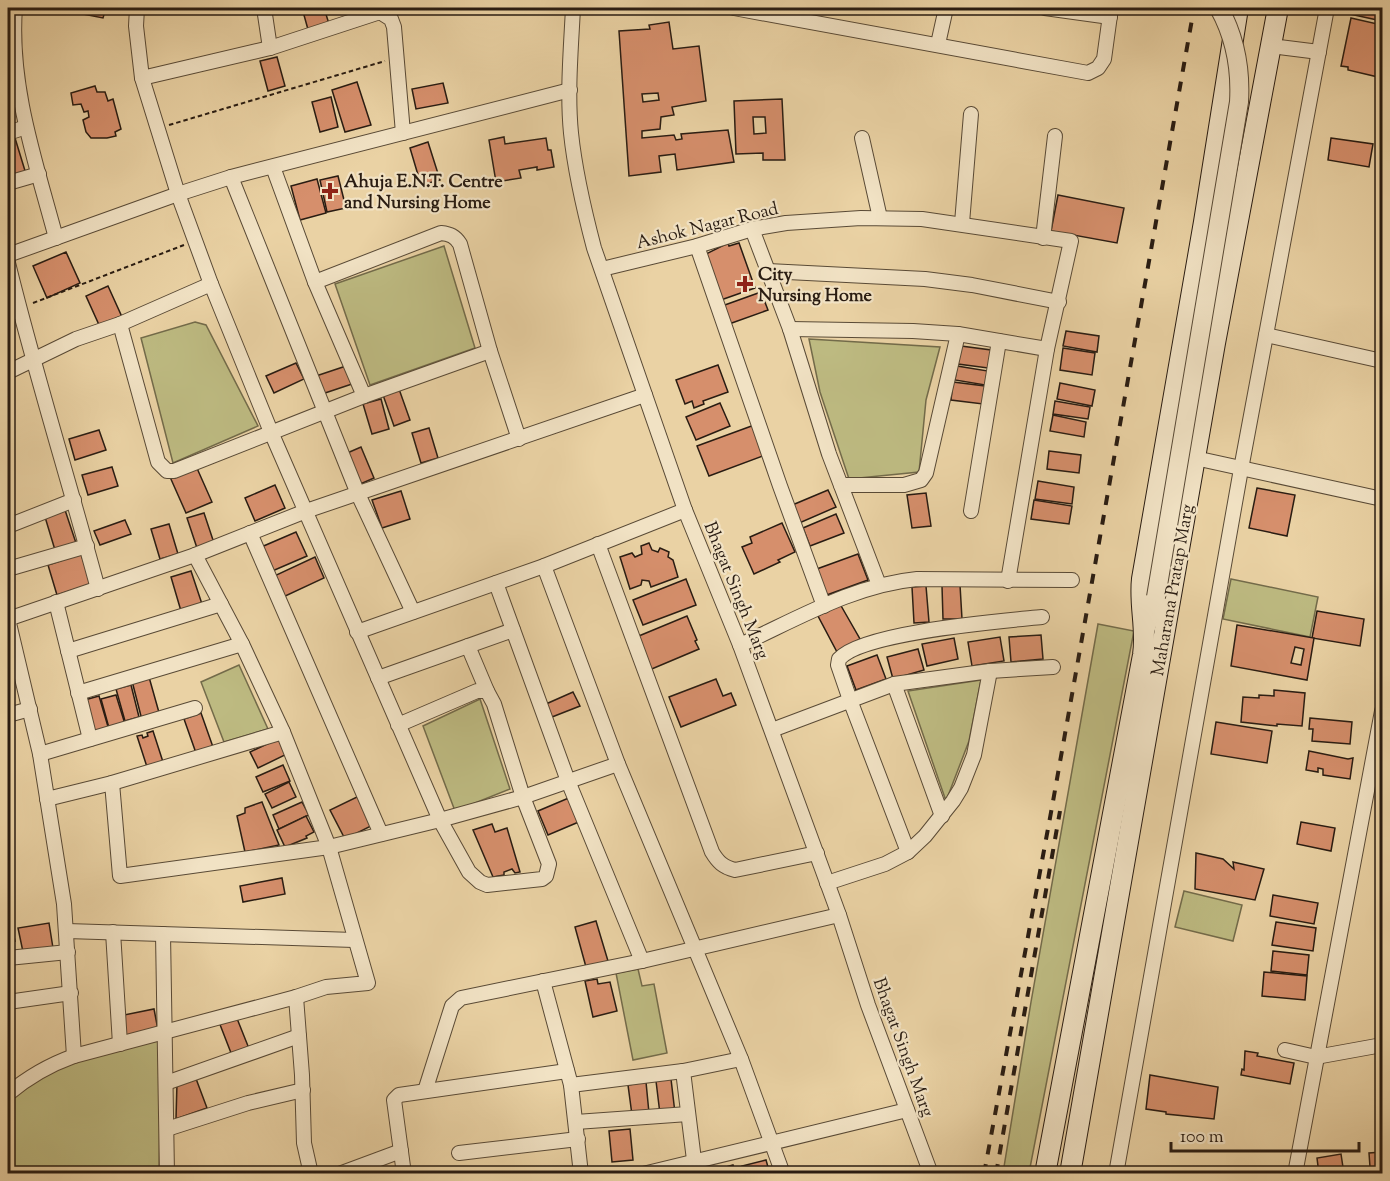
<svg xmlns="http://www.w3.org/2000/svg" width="1390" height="1181" font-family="'Sorts Mill Goudy',serif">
<rect width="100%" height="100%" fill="#ead2a4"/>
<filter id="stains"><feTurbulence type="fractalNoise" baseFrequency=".00333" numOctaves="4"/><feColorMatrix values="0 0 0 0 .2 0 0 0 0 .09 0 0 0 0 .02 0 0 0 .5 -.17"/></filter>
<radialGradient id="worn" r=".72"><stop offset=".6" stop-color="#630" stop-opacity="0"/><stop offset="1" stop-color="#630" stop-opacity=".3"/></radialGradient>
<g fill="#bdba81" stroke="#736b4a" stroke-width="1.5">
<path d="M444,246L475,348L370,385L335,284Z"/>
<path d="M195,322L206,325L258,426L173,463L141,338Z"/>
<path d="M809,339L940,347L926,400L919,472L849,479L820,392Z"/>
<path d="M1231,579L1318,597L1310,637L1223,619Z"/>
<path d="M1098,624L1134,631L1029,1173H1003L1031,1002Z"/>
<path d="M239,665L268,729L224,742L201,682Z"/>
<path d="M981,680L969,741L946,801L908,691Z"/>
<path d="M480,699L510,789L455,811L423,726Z"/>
<path d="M1184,891L1242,905L1233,941L1175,927Z"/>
<path d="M638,969L642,986L654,984L667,1053L633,1060L616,973Z"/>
<path d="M161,1039L159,1173L8,1174V1101C49,1062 107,1052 161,1039Z"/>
</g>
<g fill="#d68f6c" stroke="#291c12" stroke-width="1.5" fill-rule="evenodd">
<path d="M72,8H106L103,18L72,12Z"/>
<path d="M302,8H324L330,27L309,33Z"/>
<path d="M1347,8H1382V21L1345,13Z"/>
<path d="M1351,18L1382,25V59L1378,77L1348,70V67L1341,66Z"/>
<path d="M669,22L673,49L699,46L706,101L672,107L674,115L661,117L660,129L642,131V138L674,135L676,140L682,139L681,134L728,130L734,162L677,170L675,154L659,156L661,172L629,176L619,31L650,29L649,25ZM658,93L659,100L643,102L642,94Z"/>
<path d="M277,57L285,86L268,91L260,61Z"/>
<path d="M357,82L371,125L345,132L332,90Z"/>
<path d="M443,83L448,103L416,109L412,89Z"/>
<path d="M95,86L97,92H105L108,101L113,99L121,129L115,132L116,136L107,138H91L86,132L83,120L89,117L88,111L84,112L81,104L73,105L71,93Z"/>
<path d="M331,97L338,127L320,132L312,102Z"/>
<path d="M782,99L785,160H763V153L736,154L734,101ZM753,117H765L766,133L754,134Z"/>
<path d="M504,137L505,144L546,138L548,150H551L554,167L537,170V167L519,170L521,178L496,182L489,140Z"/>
<path d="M15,138L26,174L8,179V140Z"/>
<path d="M1331,138L1373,144L1369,167L1328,160Z"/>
<path d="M428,142L440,180L421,185L410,148Z"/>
<path d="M338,176L346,208L327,212L320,180Z"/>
<path d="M317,179L326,213L300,220L291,186Z"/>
<path d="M1058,195L1124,208L1117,243L1051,231Z"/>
<path d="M728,243L729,246L739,243L755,288L718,301L702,256Z"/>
<path d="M66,252L80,283L47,298L33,266Z"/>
<path d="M108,286L122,317L100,327L86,296Z"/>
<path d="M761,292L768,310L729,324L722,306Z"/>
<path d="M1066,331L1099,336L1097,352L1063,346Z"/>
<path d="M961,346L991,350L988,368L958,364Z"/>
<path d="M1063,348L1095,353L1092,375L1060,370Z"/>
<path d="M296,363L304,379L274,393L266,376Z"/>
<path d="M718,365L728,392L703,401L704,404L694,408L692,401L685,404L676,380Z"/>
<path d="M346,366L352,384L319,395L313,377Z"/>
<path d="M957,366L988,371L985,385L955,380Z"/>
<path d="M953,382L985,386L983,404L951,400Z"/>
<path d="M1060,383L1095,390L1092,406L1057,399Z"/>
<path d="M399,389L410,420L394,426L383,395Z"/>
<path d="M381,399L389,429L372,434L363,404Z"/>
<path d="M1055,401L1090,407L1088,419L1053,414Z"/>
<path d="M720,403L730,426L696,440L686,417Z"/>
<path d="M1053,415L1086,422L1084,437L1050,431Z"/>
<path d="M757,424L768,454L709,476L697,446Z"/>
<path d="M429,428L438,458L421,463L412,433Z"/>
<path d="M99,430L106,450L75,460L69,439Z"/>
<path d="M361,447L374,478L358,485L345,454Z"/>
<path d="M1049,451L1081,455L1079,473L1047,469Z"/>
<path d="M196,466L212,502L186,513L170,477Z"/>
<path d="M112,467L118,486L88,495L82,475Z"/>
<path d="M1038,481L1074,487L1072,504L1035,499Z"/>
<path d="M275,485L285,508L255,521L245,498Z"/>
<path d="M1257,488L1295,495L1287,536L1249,528Z"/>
<path d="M828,490L836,507L797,524L790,506Z"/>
<path d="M401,491L410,519L382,528L372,500Z"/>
<path d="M926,493L931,526L912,528L907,495Z"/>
<path d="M1034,500L1072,506L1069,524L1031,519Z"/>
<path d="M65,510L76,543L55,550L45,517Z"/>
<path d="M204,513L214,543L197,548L187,518Z"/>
<path d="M836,514L844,533L810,546L803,528Z"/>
<path d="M125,520L131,534L100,545L94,531Z"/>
<path d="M782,523L795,552L778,560L780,562L754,574L742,547L752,543L750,537Z"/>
<path d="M169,524L178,554L160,559L151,529Z"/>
<path d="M296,532L307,556L270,572L259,548Z"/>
<path d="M649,543L652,550L658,552L660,548L669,552L668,557L673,560L678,577L651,587L649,581L642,580L641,585L630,589L620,557L632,553L635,557L642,554L641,546Z"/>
<path d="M81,554L91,584L57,595L48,565Z"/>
<path d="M858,554L868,580L824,596L814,570Z"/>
<path d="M315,557L324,578L281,598L272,577Z"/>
<path d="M191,571L202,604L181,611L171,577Z"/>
<path d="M686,579L696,605L643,625L633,600Z"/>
<path d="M960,585L962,619H943L942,586Z"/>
<path d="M926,586L929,622L914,623L912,587Z"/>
<path d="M840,604L860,639L837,652L818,616Z"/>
<path d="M1317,611L1364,619L1360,646L1312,638Z"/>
<path d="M687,616L697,640L695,641L699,649L647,671L634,638Z"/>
<path d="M1237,625L1314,638L1307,680L1231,666ZM1295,647L1304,649L1301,665L1291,663Z"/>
<path d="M1041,635L1043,659L1011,662L1009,637Z"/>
<path d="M1000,637L1004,661L972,666L968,642Z"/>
<path d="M954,638L958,659L927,666L922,644Z"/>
<path d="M918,649L924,670L893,679L887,657Z"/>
<path d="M877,655L886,679L856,690L847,666Z"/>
<path d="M149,677L160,716L142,720L132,681Z"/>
<path d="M716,679L723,696L731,693L736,705L681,727L669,697Z"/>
<path d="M131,685L139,717L125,721L116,689Z"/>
<path d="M1274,690L1305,693L1302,726L1277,724V726L1241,722L1243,697L1259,698V695L1274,696Z"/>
<path d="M573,692L580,706L552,717L546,704Z"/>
<path d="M116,695L125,724L109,728L101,699Z"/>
<path d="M99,696L109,730L90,735L81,701Z"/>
<path d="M201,713L213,747L196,753L184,719Z"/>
<path d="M1310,718L1352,722L1350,744L1312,741L1313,729H1309Z"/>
<path d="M1216,722L1272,731L1267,763L1211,754Z"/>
<path d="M153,731L164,765L148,770L137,736L142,735L143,738L148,736L147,733Z"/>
<path d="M280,738L287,754L258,768L250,752Z"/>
<path d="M1309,751L1348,759L1353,758L1350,779L1323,775V769L1318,768V772L1306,770Z"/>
<path d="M283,765L290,781L263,792L256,777Z"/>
<path d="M289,782L296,797L272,808L265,794Z"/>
<path d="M359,796L373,825L345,839L330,810Z"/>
<path d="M571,797L581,821L548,835L538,811Z"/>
<path d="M262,802L279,845L245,852L237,816L245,813V808Z"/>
<path d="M302,802L309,815L279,829L273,815Z"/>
<path d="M306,816L314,832L306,836L307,838L285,847L277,830Z"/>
<path d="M1301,822L1335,828L1331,851L1297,844Z"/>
<path d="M492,824L495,832L507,828L520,872L515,873L512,869L504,872V875L493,877L473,830Z"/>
<path d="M1196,853L1223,859L1234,869L1233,862L1264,869L1255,900L1195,889Z"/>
<path d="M282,878L285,894L243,902L240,886Z"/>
<path d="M1273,895L1318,903L1314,924L1270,916Z"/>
<path d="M596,921L608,961L586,967L575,927Z"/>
<path d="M1276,922L1316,928L1313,951L1272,945Z"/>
<path d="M11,923L15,941L8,942V924Z"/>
<path d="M49,923L53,948L23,952L18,928Z"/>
<path d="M1273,951L1309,955L1307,975L1271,971Z"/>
<path d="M1264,972L1307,976L1305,1000L1262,996Z"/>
<path d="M597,979L598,984L610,982L617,1011L593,1017L585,981Z"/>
<path d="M154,1009L158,1030L124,1037L119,1016Z"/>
<path d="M236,1016L250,1051L233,1058L219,1022Z"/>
<path d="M1245,1051L1258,1053L1257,1056L1294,1063L1290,1084L1241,1075L1242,1069L1244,1070Z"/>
<path d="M1150,1075L1218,1087L1214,1119L1166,1114V1112L1146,1109Z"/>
<path d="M195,1076L207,1108L176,1119L177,1083Z"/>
<path d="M671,1079L675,1113L660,1114L656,1081Z"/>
<path d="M646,1082L649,1113L632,1115L628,1085Z"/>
<path d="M630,1129L633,1160L612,1162L609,1131Z"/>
<path d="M1382,1152V1174H1358L1357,1168L1370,1167L1369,1153Z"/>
<path d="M1341,1154L1344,1174H1319L1317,1158Z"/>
<path d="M766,1160L770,1174H744L742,1166Z"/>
<path d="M733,1165L736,1174H720L719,1169Z"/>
</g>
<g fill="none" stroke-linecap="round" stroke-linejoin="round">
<g stroke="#594a36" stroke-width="16">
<g id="minor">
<path d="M15,8C9,86 36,163 56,238"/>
<path d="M137,8L136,26L142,78L178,194L211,284L271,432L440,820L469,872L480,882L487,885L542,879L546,876L549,864L523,797L494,704L487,691H477L398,725"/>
<path d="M264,8L270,48"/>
<path d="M573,8C571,48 567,93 571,133C575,172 584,210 594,248L685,510L740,645L839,915L868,1005L931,1174"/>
<path d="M734,8L1088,73L1098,68L1104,59L1111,8"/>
<path d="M1045,8L1110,17"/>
<path d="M938,44L946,8"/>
<path d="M1271,46L1319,52"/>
<path d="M142,78L270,48L380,12L391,19L394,27L403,133"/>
<path d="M8,133L26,127"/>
<path d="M862,138L880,218"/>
<path d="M273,167L315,282L364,396"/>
<path d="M231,177L358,494L413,612"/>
<path d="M8,183L39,174"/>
<path d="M962,223L971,114"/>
<path d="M752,229L790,329L829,454L879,585"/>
<path d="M1043,238L1055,136"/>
<path d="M697,246L780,486L824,606"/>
<path d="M8,255L178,194L231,177L570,90"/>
<path d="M8,263C35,373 69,481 98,589"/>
<path d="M602,269L697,246L752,229L786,223L861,218L922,219L1071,241L1047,349L1008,581"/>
<path d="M768,271L925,279L972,285L1059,302"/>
<path d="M315,282L441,233C450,234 455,236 460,244L490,351L519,439"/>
<path d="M120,324L158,462L167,471H174L364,396L490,351"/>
<path d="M790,329L913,331L958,334L1047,349"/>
<path d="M1266,335L1382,361"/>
<path d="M8,372L76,339L120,324L211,284"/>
<path d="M1195,458L1382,499"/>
<path d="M841,485H904L921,480L926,473L958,334"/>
<path d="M971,511L999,341"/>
<path d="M8,526L74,500"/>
<path d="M250,533L381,834"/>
<path d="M598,544L712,852C718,862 723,867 735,870L817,853"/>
<path d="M544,566L618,764L741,1059L783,1174"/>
<path d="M8,569L87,546"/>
<path d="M496,583L568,781L642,961"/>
<path d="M56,602L90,739"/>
<path d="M8,619L195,555L306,511L645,395"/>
<path d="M8,619L40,754L64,904L74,1056"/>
<path d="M357,632L544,566L685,510"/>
<path d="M740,645C797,619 854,585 917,579L1072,580"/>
<path d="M468,646L487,691"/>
<path d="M68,651L221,604"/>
<path d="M378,678L513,630"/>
<path d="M894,684L942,816"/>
<path d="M78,693L242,644"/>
<path d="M8,715L30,709"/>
<path d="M772,730L894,684L990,671L1053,667"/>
<path d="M40,754L195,708"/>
<path d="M112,783L120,876L329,847L440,820L523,797L618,764"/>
<path d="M47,799L112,783L283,732"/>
<path d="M908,852L850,700L838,665L839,659C862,632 1003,621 1042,617"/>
<path d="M827,883L885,864L908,852L925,836L953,801L961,788L974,755L990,671"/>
<path d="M67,931L354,940"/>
<path d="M113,932L120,1044"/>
<path d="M163,934L167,1174"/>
<path d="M8,958L68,952"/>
<path d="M543,981L571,1085L581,1174"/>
<path d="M296,997L302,1075L304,1143L311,1174"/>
<path d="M8,1002L71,993"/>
<path d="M1285,1050L1316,1057L1382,1045"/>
<path d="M683,1071L694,1160"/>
<path d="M166,1083L299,1036"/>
<path d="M571,1085L683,1071L741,1059"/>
<path d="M425,1091L452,1006L461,998L642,961L839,915"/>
<path d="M8,1094C28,1077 49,1065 74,1056L296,997L326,987L368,983L329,847L283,732L242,644L195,555"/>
<path d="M576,1122L688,1114"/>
<path d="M167,1129L248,1103L303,1090"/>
<path d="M459,1153L578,1139"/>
<path d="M339,1174L401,1151"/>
<path d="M404,1174L394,1100L399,1095L567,1071"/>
<path d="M643,1174L907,1110"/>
<path d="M1116,1174L1241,469L1327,8"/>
<path d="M1295,1174L1382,711"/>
</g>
</g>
<g stroke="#594a36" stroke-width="20">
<path id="tertiary" d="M1145,631L1156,597"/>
</g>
<g stroke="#291c12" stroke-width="22">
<g id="secondary">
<path d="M1045,1174L1143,655C1147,629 1139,605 1142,579L1204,222L1238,8"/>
<path d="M1070,1174L1215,343L1278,8"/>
</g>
</g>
<g stroke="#291c12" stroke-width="2" stroke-dasharray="4.5 3" stroke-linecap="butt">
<path d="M169,125L385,61"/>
<path d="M33,303L184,245"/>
</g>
<use href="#minor" stroke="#f1e2c4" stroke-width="14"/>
<use href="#tertiary" stroke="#f1e2c4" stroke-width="18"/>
<use href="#secondary" stroke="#f1e2c4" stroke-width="20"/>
<g stroke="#291c12" stroke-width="4" stroke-dasharray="10 10" stroke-linecap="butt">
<path d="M984,1174L1052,807L1194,8"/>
<path d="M996,1174L1060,811"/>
</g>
<g stroke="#594a36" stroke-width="20" stroke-linecap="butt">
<path id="tertiary-bridge" d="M1156,597L1239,102C1241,68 1235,37 1219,8"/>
</g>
<use href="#tertiary-bridge" stroke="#f1e2c4" stroke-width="18"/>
</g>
<g fill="#8f2418" stroke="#f1e2c4" stroke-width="2">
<path d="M327 182h6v6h6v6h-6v6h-6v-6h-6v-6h6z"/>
<path d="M742 275h6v6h6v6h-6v6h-6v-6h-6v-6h6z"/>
</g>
<g text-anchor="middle" stroke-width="4.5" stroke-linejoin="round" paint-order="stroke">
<g font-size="18" font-weight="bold" fill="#291c12" stroke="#f1e2c4" text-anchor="start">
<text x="344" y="187">Ahuja E.N.T. Centre<tspan x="344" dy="21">and Nursing Home</tspan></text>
<text x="758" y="280">City<tspan x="758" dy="21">Nursing Home</tspan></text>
</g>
<g font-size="18" fill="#291c12" stroke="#f1e2c4">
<text transform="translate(707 225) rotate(-14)" y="6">Ashok Nagar Road</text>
<text transform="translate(737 590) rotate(68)" y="6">Bhagat Singh Marg</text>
<text transform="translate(1172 590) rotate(-80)" y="6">Maharana Pratap Marg</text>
<text transform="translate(904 1047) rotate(70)" y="6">Bhagat Singh Marg</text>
</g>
</g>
<rect width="1390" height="1181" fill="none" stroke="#ead2a4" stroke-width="30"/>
<rect x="9" y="9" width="1372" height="1163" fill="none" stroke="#291c12" stroke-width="3"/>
<rect x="15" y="15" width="1360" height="1151" fill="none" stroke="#291c12" stroke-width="1.5"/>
<path d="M1171 1142v9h188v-9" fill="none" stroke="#291c12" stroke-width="3"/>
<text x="1180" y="1142" font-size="18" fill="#291c12" stroke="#f1e2c4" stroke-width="4.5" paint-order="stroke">100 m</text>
<rect width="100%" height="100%" filter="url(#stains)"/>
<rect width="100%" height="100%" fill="url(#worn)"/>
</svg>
